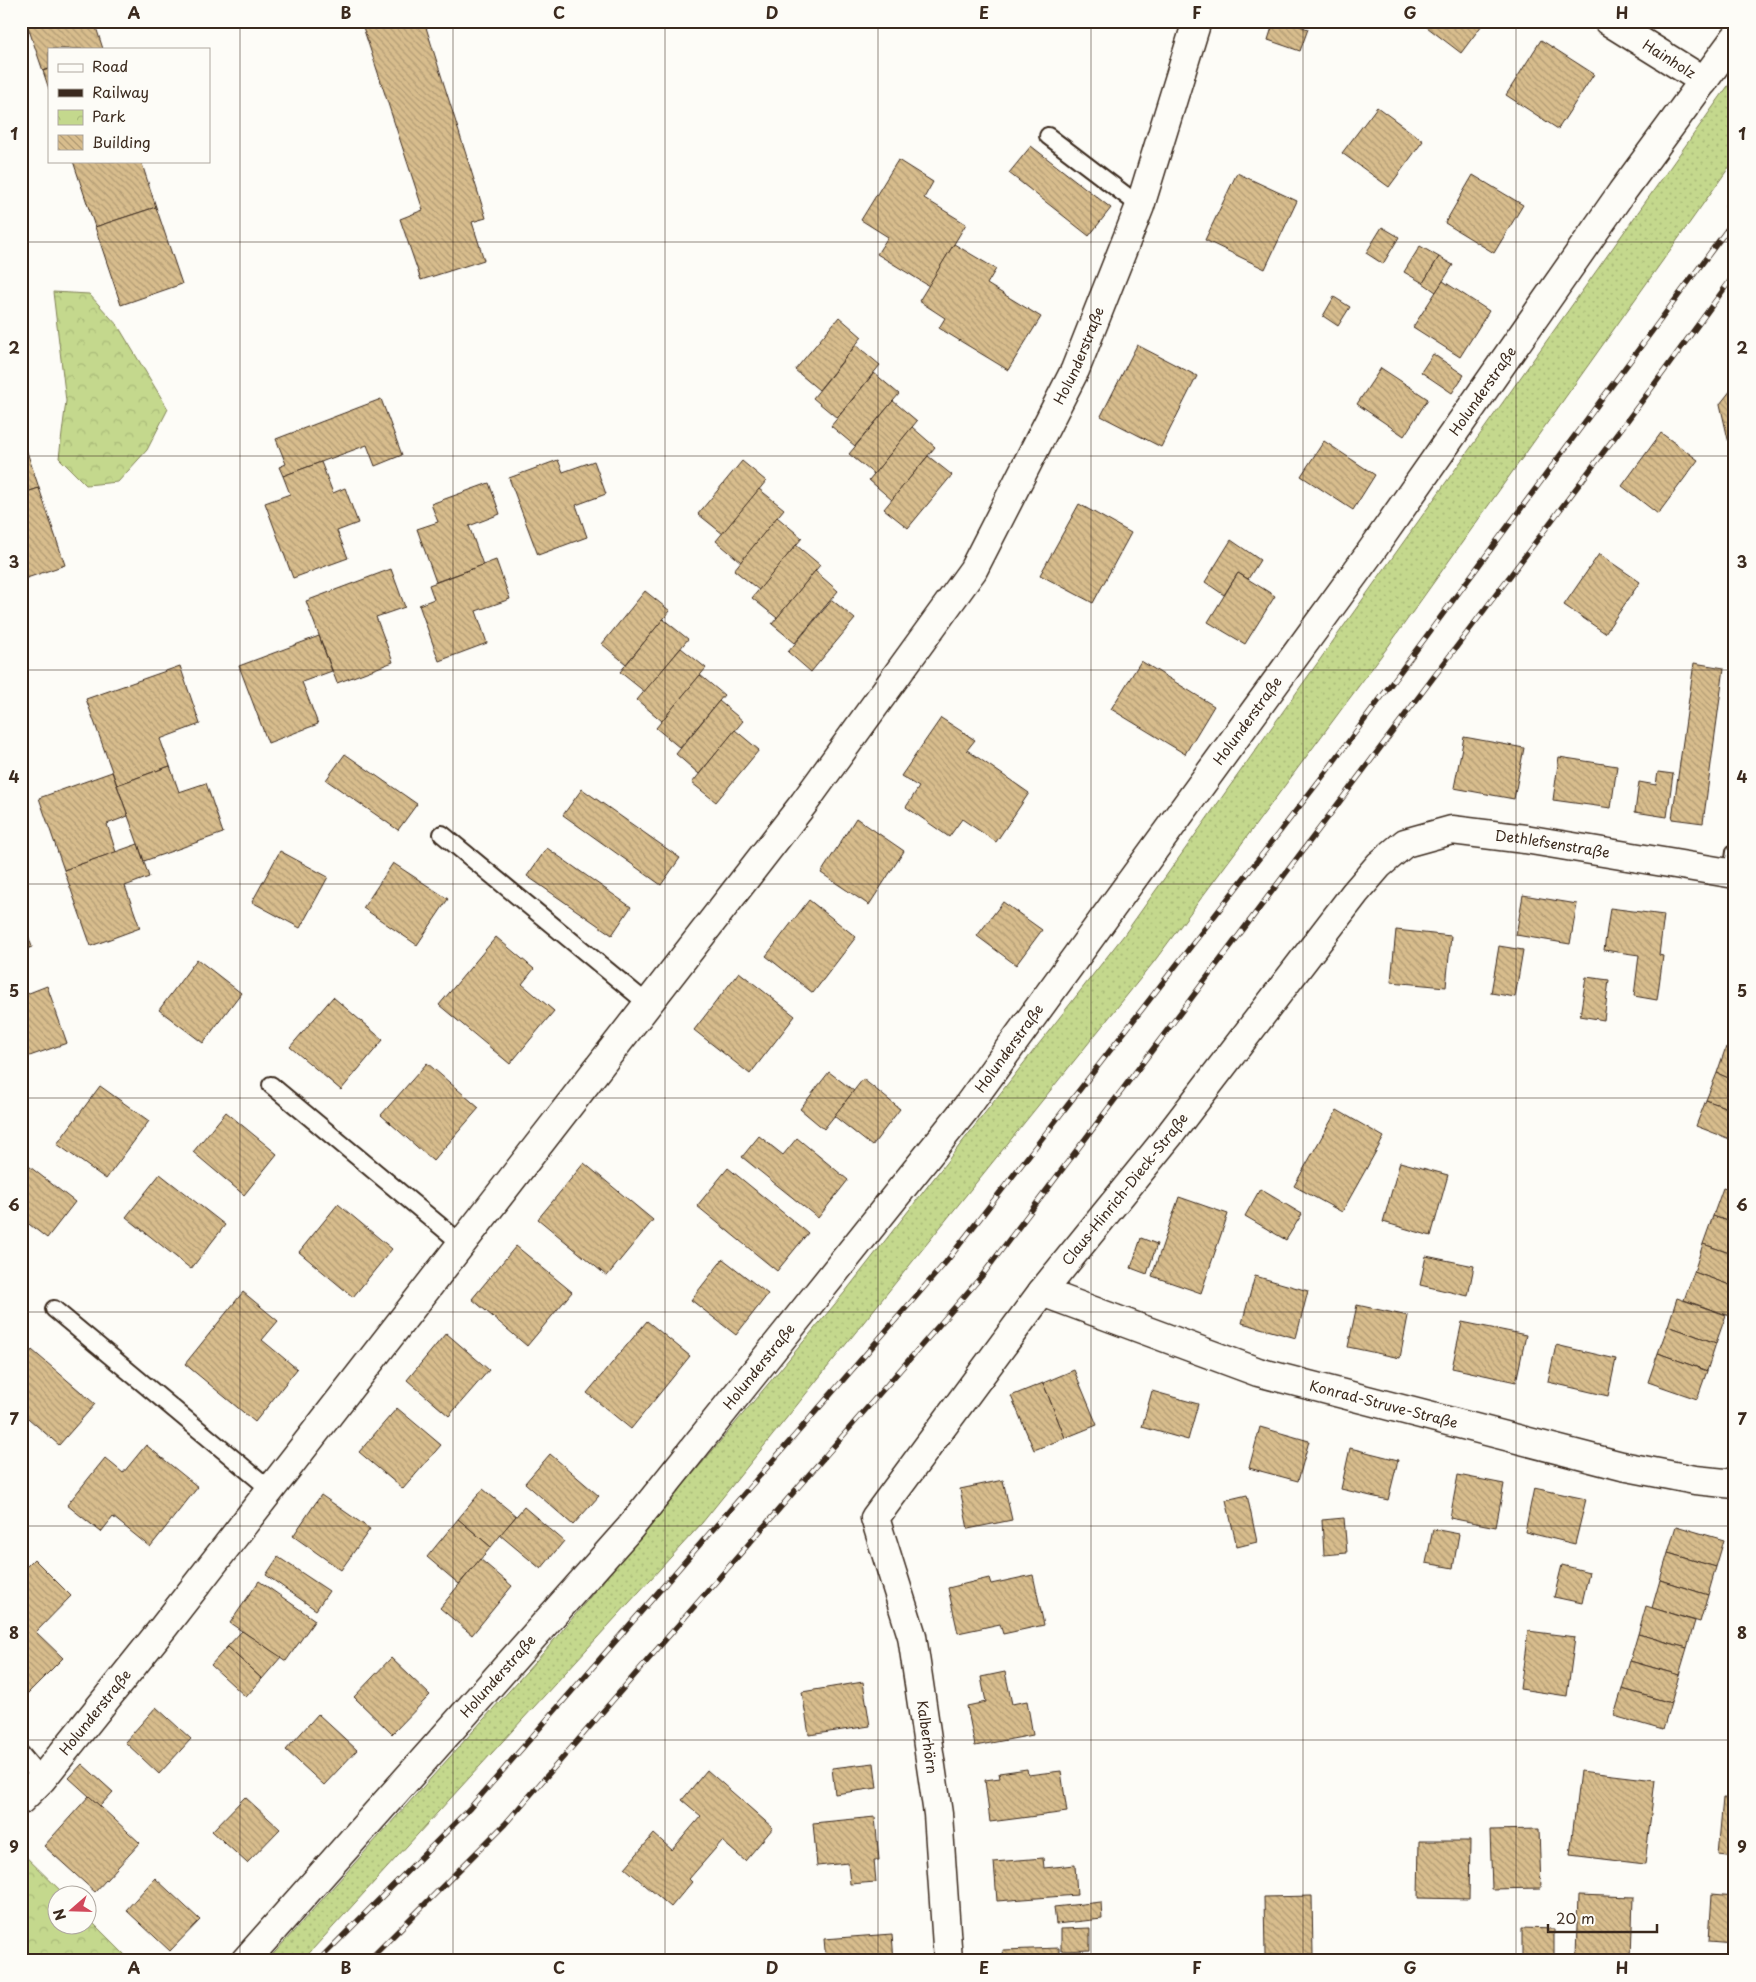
<svg xmlns="http://www.w3.org/2000/svg" width="1756" height="1982" font-family="'Playpen Sans',sans-serif">
<defs>
<pattern id="grass-dots" width="8" height="8" patternUnits="userSpaceOnUse" patternTransform="scale(1.25)"><rect width="8" height="8" fill="#c4d88d"/><path d="M2 2h.1M6 6h.1" fill="none" stroke="#a9ba79" stroke-width="1.8" stroke-linecap="round"/></pattern>
<pattern id="park-crowns" width="20" height="18" patternUnits="userSpaceOnUse" patternTransform="scale(1.25)"><rect width="20" height="18" fill="#c4d88d"/><path d="M2 6a3 3 0 1 1 6 0M12 15a3 3 0 1 1 6 0" fill="none" stroke="#a9ba79"/></pattern>
<pattern id="building-back-hatch" width="6" height="6" patternUnits="userSpaceOnUse" patternTransform="scale(1.25)"><rect width="6" height="6" fill="#d8bd8d"/><path d="M-1 5l2 2M0 0l6 6M5-1l2 2" fill="none" stroke="#b09a73"/></pattern>
</defs>
<rect width="100%" height="100%" fill="#fdfcf7"/>
<filter id="ink" filterUnits="userSpaceOnUse"><feTurbulence type="fractalNoise" baseFrequency=".02" numOctaves="2"/><feDisplacementMap in="SourceGraphic" scale="10" xChannelSelector="R" yChannelSelector="G"/><feConvolveMatrix kernelMatrix="1 2 1 2 8 2 1 2 1" color-interpolation-filters="sRGB"/></filter>
<g filter="url(#ink)">
<path fill="url(#grass-dots)" stroke="#808156" d="M1735,76V159L1387,648L1153,963L702,1523L302,1961H267L544,1652L845,1292L1124,935Z"/>
<g fill="url(#park-crowns)" stroke="#808156">
<path d="M53,292L89,294L118,326L168,409L147,450L118,482L86,485L59,458L66,401Z"/>
<path d="M21,1852L64,1894H58V1924H88V1918L131,1961H21Z"/>
</g>
<g fill="none" stroke-linecap="round" stroke-linejoin="round">
<path stroke="#6d9795" stroke-width="11" d="M1730,206L1735,200"/>
</g>
<g fill="url(#building-back-hatch)" stroke="#3b2a1e">
<path d="M26,21H94L103,49H49V69L43,71Z"/>
<path d="M361,21H424L486,218L472,222L484,260L421,280L400,219L423,210Z"/>
<path d="M1274,21H1286L1308,29L1300,51L1268,40Z"/>
<path d="M1419,21H1485L1461,53Z"/>
<path d="M1541,40L1594,74L1558,129L1506,95Z"/>
<path d="M49,69V89L43,71Z"/>
<path d="M1377,107L1423,141L1389,187L1342,153Z"/>
<path d="M1031,146L1111,208L1089,236L1009,173Z"/>
<path d="M898,160L933,182L924,198L966,224L929,286L877,254L888,237L861,220Z"/>
<path d="M73,161H141L156,207L95,227Z"/>
<path d="M1237,173L1297,201L1265,269L1205,240Z"/>
<path d="M1473,175L1523,205L1494,253L1445,223Z"/>
<path d="M156,207L182,284L121,305L95,227Z"/>
<path d="M1382,227L1399,237L1383,264L1366,253Z"/>
<path d="M954,244L996,269L987,284L1041,317L1008,370L939,328L945,318L919,301Z"/>
<path d="M1420,246L1439,257L1423,283L1404,272Z"/>
<path d="M1439,257L1453,265L1436,292L1423,283Z"/>
<path d="M1443,281L1489,311L1460,357L1413,327Z"/>
<path d="M1334,297L1350,307L1338,326L1323,316Z"/>
<path d="M839,317L862,337L819,390L795,370Z"/>
<path d="M856,345L880,365L837,418L813,398Z"/>
<path d="M1137,345L1197,376L1161,447L1101,416Z"/>
<path d="M1433,354L1464,375L1452,393L1421,372Z"/>
<path d="M1381,368L1428,399L1404,436L1357,404Z"/>
<path d="M874,373L899,394L855,446L831,426Z"/>
<path d="M1735,385V470L1720,404Z"/>
<path d="M381,399L402,455L375,466L367,445L283,476L279,467L286,464L276,439Z"/>
<path d="M893,401L917,421L874,474L849,454Z"/>
<path d="M912,427L935,447L892,500L869,480Z"/>
<path d="M1661,433L1698,460L1658,514L1622,486Z"/>
<path d="M21,434L39,488L21,494Z"/>
<path d="M1324,441L1375,475L1353,510L1301,476Z"/>
<path d="M928,456L952,475L908,528L884,509Z"/>
<path d="M558,460L563,472L594,461L606,494L576,505L587,537L538,555L509,478Z"/>
<path d="M742,461L766,481L723,534L698,514Z"/>
<path d="M321,462L333,493L345,488L358,523L337,531L348,558L293,578L265,503L290,494L283,476Z"/>
<path d="M489,483L500,514L469,526L483,565L436,582L417,529L438,522L431,504Z"/>
<path d="M39,488L65,565L21,580V494Z"/>
<path d="M759,489L784,509L741,562L716,541Z"/>
<path d="M1079,504L1131,533L1093,603L1040,575Z"/>
<path d="M777,517L802,538L759,590L734,570Z"/>
<path d="M1231,540L1260,560L1248,579L1238,573L1224,595L1205,582Z"/>
<path d="M796,545L820,565L777,618L752,598Z"/>
<path d="M1599,554L1640,582L1605,633L1564,605Z"/>
<path d="M496,560L510,599L476,611L487,643L439,661L419,605L434,599L429,585Z"/>
<path d="M391,569L405,607L376,617L393,662L337,683L306,601Z"/>
<path d="M815,571L838,591L795,643L772,624Z"/>
<path d="M1238,573L1275,596L1245,644L1208,622Z"/>
<path d="M645,591L670,611L626,664L602,644Z"/>
<path d="M832,600L855,619L811,672L788,652Z"/>
<path d="M663,619L688,639L645,692L620,672Z"/>
<path d="M319,636L332,671L302,682L318,724L268,743L239,666Z"/>
<path d="M681,648L706,668L662,721L637,700Z"/>
<path d="M1141,661L1214,706L1185,754L1111,709Z"/>
<path d="M1694,663L1724,668L1703,823L1672,819Z"/>
<path d="M180,666L200,724L160,739L170,766L117,785L86,699Z"/>
<path d="M700,675L724,695L680,748L656,728Z"/>
<path d="M719,701L743,721L699,774L676,754Z"/>
<path d="M941,718L975,740L967,750L1029,793L996,842L962,819L949,837L906,807L919,787L901,776Z"/>
<path d="M735,730L759,750L716,802L692,783Z"/>
<path d="M1464,737L1524,748L1514,799L1454,788Z"/>
<path d="M345,754L417,804L398,830L326,780Z"/>
<path d="M1559,757L1617,766L1611,808L1553,800Z"/>
<path d="M170,766L179,792L206,783L223,833L144,861L117,785Z"/>
<path d="M112,772L128,816L107,824L116,852L64,870L39,798Z"/>
<path d="M1658,772L1673,774L1667,817L1635,812L1639,782L1656,785Z"/>
<path d="M582,789L680,858L661,885L563,815Z"/>
<path d="M856,818L904,851L869,905L821,873Z"/>
<path d="M138,844L149,877L125,886L140,928L91,946L64,870Z"/>
<path d="M547,848L631,907L612,935L527,876Z"/>
<path d="M280,851L328,877L300,928L252,902Z"/>
<path d="M393,863L448,899L417,945L363,908Z"/>
<path d="M1523,895L1577,904L1570,944L1516,935Z"/>
<path d="M809,900L856,937L813,993L766,956Z"/>
<path d="M1003,902L1042,930L1016,965L977,936Z"/>
<path d="M1610,908L1664,915L1659,955L1663,956L1657,1000L1634,996L1639,955L1604,950Z"/>
<path d="M21,915L32,947L21,951Z"/>
<path d="M1396,930L1451,936L1446,987L1391,982Z"/>
<path d="M496,937L534,969L522,984L554,1011L510,1064L439,1005Z"/>
<path d="M1499,946L1523,950L1515,997L1491,993Z"/>
<path d="M197,959L241,993L203,1043L159,1010Z"/>
<path d="M739,972L795,1016L750,1074L694,1030Z"/>
<path d="M1586,977L1609,980L1604,1020L1580,1016Z"/>
<path d="M21,986L24,995L47,986L67,1043L21,1059Z"/>
<path d="M333,997L383,1040L341,1090L290,1047Z"/>
<path d="M1726,1047L1735,1051V1081L1717,1073Z"/>
<path d="M427,1063L479,1108L433,1161L381,1115Z"/>
<path d="M829,1072L854,1091L824,1129L800,1109Z"/>
<path d="M1717,1073L1735,1081V1111L1706,1100Z"/>
<path d="M863,1079L900,1109L872,1146L834,1116Z"/>
<path d="M100,1086L149,1121L106,1179L57,1144Z"/>
<path d="M1706,1100L1735,1111V1141L1696,1126Z"/>
<path d="M1337,1110L1384,1137L1342,1212L1294,1186Z"/>
<path d="M226,1112L277,1154L244,1195L193,1152Z"/>
<path d="M759,1136L783,1155L797,1138L848,1180L818,1218L742,1157Z"/>
<path d="M21,1160L75,1202L47,1238L21,1218Z"/>
<path d="M1400,1162L1448,1175L1431,1236L1383,1222Z"/>
<path d="M584,1163L653,1220L607,1276L538,1219Z"/>
<path d="M728,1168L808,1233L777,1271L697,1206Z"/>
<path d="M160,1174L225,1225L191,1269L126,1217Z"/>
<path d="M1723,1188L1735,1192V1224L1713,1216Z"/>
<path d="M1260,1189L1302,1214L1286,1240L1245,1216Z"/>
<path d="M1179,1197L1228,1214L1201,1293L1152,1276Z"/>
<path d="M338,1204L392,1249L353,1297L299,1252Z"/>
<path d="M1713,1216L1735,1224V1255L1703,1244Z"/>
<path d="M1141,1238L1157,1244L1147,1274L1131,1268Z"/>
<path d="M1703,1244L1735,1255V1287L1694,1272Z"/>
<path d="M516,1246L572,1292L527,1346L472,1299Z"/>
<path d="M1426,1256L1474,1266L1468,1296L1420,1285Z"/>
<path d="M723,1259L768,1294L736,1335L691,1300Z"/>
<path d="M1694,1272L1735,1287L1733,1317L1684,1300Z"/>
<path d="M1255,1276L1308,1291L1296,1338L1242,1323Z"/>
<path d="M243,1292L278,1321L262,1340L297,1369L255,1422L185,1364Z"/>
<path d="M1677,1298L1726,1315L1716,1343L1668,1326Z"/>
<path d="M1357,1305L1408,1316L1400,1358L1348,1347Z"/>
<path d="M647,1321L690,1356L631,1429L587,1393Z"/>
<path d="M1462,1322L1526,1335L1516,1382L1452,1368Z"/>
<path d="M1668,1326L1716,1343L1707,1371L1658,1353Z"/>
<path d="M446,1333L489,1370L449,1416L407,1380Z"/>
<path d="M1556,1345L1616,1359L1608,1396L1548,1382Z"/>
<path d="M32,1350L95,1404L59,1445L21,1412V1363Z"/>
<path d="M1658,1353L1707,1371L1697,1399L1648,1382Z"/>
<path d="M1074,1370L1097,1425L1065,1438L1043,1383Z"/>
<path d="M1043,1383L1065,1438L1034,1450L1011,1396Z"/>
<path d="M1152,1391L1198,1404L1188,1440L1142,1427Z"/>
<path d="M397,1408L441,1445L403,1489L359,1452Z"/>
<path d="M1260,1427L1309,1441L1298,1481L1249,1468Z"/>
<path d="M146,1445L198,1487L150,1547L113,1517L101,1532L67,1505L105,1458L123,1473Z"/>
<path d="M1350,1448L1398,1460L1388,1500L1341,1489Z"/>
<path d="M550,1454L599,1496L573,1525L525,1483Z"/>
<path d="M1458,1475L1504,1484L1496,1527L1450,1518Z"/>
<path d="M1003,1480L1012,1520L968,1529L960,1489Z"/>
<path d="M1534,1488L1586,1499L1575,1544L1525,1532Z"/>
<path d="M483,1489L516,1516L491,1547L458,1519Z"/>
<path d="M321,1495L370,1529L341,1570L293,1536Z"/>
<path d="M1247,1495L1257,1542L1237,1547L1226,1500Z"/>
<path d="M524,1507L564,1541L541,1569L500,1535Z"/>
<path d="M1344,1518L1347,1553L1324,1555L1322,1520Z"/>
<path d="M458,1519L491,1547L459,1584L427,1557Z"/>
<path d="M1676,1526L1724,1540L1716,1567L1668,1553Z"/>
<path d="M1433,1529L1459,1534L1453,1568L1426,1563Z"/>
<path d="M1668,1553L1716,1567L1708,1595L1660,1580Z"/>
<path d="M278,1557L329,1591L316,1610L266,1575Z"/>
<path d="M34,1559L71,1596L36,1632L63,1658L21,1700V1572Z"/>
<path d="M480,1559L512,1586L472,1635L440,1608Z"/>
<path d="M1562,1565L1589,1572L1582,1603L1554,1597Z"/>
<path d="M1033,1575L1044,1625L1003,1634L1000,1624L958,1633L948,1588L989,1578L991,1584Z"/>
<path d="M1660,1580L1708,1595L1700,1622L1652,1608Z"/>
<path d="M259,1581L315,1620L286,1661L230,1623Z"/>
<path d="M1646,1606L1695,1621L1687,1648L1638,1634Z"/>
<path d="M242,1631L281,1657L262,1679L227,1647Z"/>
<path d="M1528,1631L1575,1637L1567,1696L1520,1689Z"/>
<path d="M1638,1634L1687,1648L1679,1675L1630,1661Z"/>
<path d="M227,1647L262,1679L246,1697L211,1665Z"/>
<path d="M391,1658L430,1695L392,1734L354,1697Z"/>
<path d="M1630,1661L1679,1675L1671,1703L1622,1689Z"/>
<path d="M1005,1672L1012,1704L1027,1701L1033,1735L975,1746L967,1706L986,1702L981,1677Z"/>
<path d="M863,1682L870,1726L809,1735L802,1692Z"/>
<path d="M1622,1689L1671,1703L1663,1730L1614,1716Z"/>
<path d="M156,1707L191,1739L159,1774L125,1742Z"/>
<path d="M318,1714L357,1750L324,1785L286,1750Z"/>
<path d="M874,1763L877,1788L835,1794L832,1768Z"/>
<path d="M82,1764L113,1792L100,1806L69,1778Z"/>
<path d="M1027,1769L1028,1775L1061,1771L1067,1812L990,1822L985,1780L1000,1778L999,1773Z"/>
<path d="M707,1770L773,1828L745,1861L722,1841L689,1879L692,1882L671,1907L625,1868L654,1834L672,1850L701,1816L682,1800Z"/>
<path d="M1580,1771L1655,1780L1645,1864L1570,1855Z"/>
<path d="M89,1796L140,1843L95,1892L44,1846Z"/>
<path d="M245,1797L280,1829L247,1863L212,1831Z"/>
<path d="M1723,1798L1735,1799V1856L1718,1854Z"/>
<path d="M875,1817L879,1860H874L876,1882L850,1884L848,1863L817,1866L813,1823Z"/>
<path d="M1539,1829L1541,1888L1492,1889L1490,1830Z"/>
<path d="M1419,1841H1470L1469,1899L1418,1898Z"/>
<path d="M1043,1858L1044,1868L1075,1865L1077,1895L997,1901L994,1862Z"/>
<path d="M155,1878L200,1920L170,1951L126,1910Z"/>
<path d="M1712,1894L1735,1896V1943L1709,1941Z"/>
<path d="M1578,1895L1633,1897L1631,1959L1576,1957Z"/>
<path d="M1312,1896L1313,1955H1265L1264,1897Z"/>
<path d="M1101,1902L1102,1919L1056,1924L1054,1907Z"/>
<path d="M1090,1928V1950L1061,1951V1929Z"/>
<path d="M1522,1928L1554,1929V1961H1522Z"/>
<path d="M892,1934L894,1961H826L824,1939Z"/>
<path d="M1059,1948V1961H1083H1004L1003,1950Z"/>
</g>
<g fill="none" stroke-linecap="round" stroke-linejoin="round">
<g stroke="#3b2a1e" stroke-width="20">
<g id="service">
<path d="M1048,136L1140,206"/>
<path d="M442,834L648,1004"/>
<path d="M1732,873L1735,852"/>
<path d="M271,1085L462,1244"/>
<path d="M54,1309L271,1490"/>
<path d="M21,1754L42,1779"/>
</g>
</g>
<g stroke="#3b2a1e" stroke-width="31">
<g id="minor">
<path id="s1" d="M1608,21L1704,81"/>
<path id="s2" d="M1042,1292L1258,1372L1622,1466L1695,1480L1735,1484"/>
<path id="s3" d="M21,1800L42,1779L163,1628L804,803L973,570L1075,370L1140,206L1197,21"/>
<path id="s4" d="M245,1961L630,1528L966,1108L1372,550L1622,192L1735,38"/>
<path id="s5" d="M948,1961L938,1814L912,1636L875,1518L1042,1292L1171,1133L1355,893L1379,865L1405,843L1452,830L1525,839L1735,874"/>
</g>
</g>
<use href="#service" stroke="#fdfcf7" stroke-width="16"/>
<use href="#minor" stroke="#fdfcf7" stroke-width="28"/>
<g stroke="#3b2a1e" stroke-width="5.5">
<g id="rail">
<path d="M318,1961L470,1808L946,1262L1326,772L1735,219"/>
<path d="M368,1961L505,1824L981,1277L1651,389L1735,274"/>
</g>
</g>
<use href="#rail" stroke="#fdfcf7" stroke-width="4" stroke-dasharray="11" stroke-linecap="butt"/>
</g>
</g>
<path fill="none" stroke="#3b2a1e" stroke-width="1" stroke-opacity="0.55" d="M240,21V1961M453,21V1961M665,21V1961M878,21V1961M1091,21V1961M1303,21V1961M1516,21V1961M21,242H1735M21,456H1735M21,670H1735M21,884H1735M21,1098H1735M21,1312H1735M21,1526H1735M21,1740H1735"/>
<g text-anchor="middle" stroke-width="4.5" stroke-linejoin="round" paint-order="stroke">
<g font-size="14" fill="#3b2a1e" stroke="#fdfcf7">
<text dy="5" stroke="none"><textPath href="#s1" startOffset="72">Hainholz</textPath></text>
<text dy="5" stroke="none"><textPath href="#s3" startOffset="1795">Holunderstraße</textPath></text>
<text dy="5" stroke="none"><textPath href="#s4" startOffset="2001">Holunderstraße</textPath></text>
<text dy="5" stroke="none"><textPath href="#s4" startOffset="1596">Holunderstraße</textPath></text>
<text dy="5" stroke="none"><textPath href="#s5" startOffset="1460">Dethlefsenstraße</textPath></text>
<text dy="5" stroke="none"><textPath href="#s4" startOffset="1191">Holunderstraße</textPath></text>
<text dy="5" stroke="none"><textPath href="#s5" startOffset="864">Claus-Hinrich-Dieck-Straße</textPath></text>
<text dy="5" stroke="none"><textPath href="#s4" startOffset="786">Holunderstraße</textPath></text>
<text dy="5" stroke="none"><textPath href="#s2" startOffset="360">Konrad-Struve-Straße</textPath></text>
<text dy="5" stroke="none"><textPath href="#s4" startOffset="381">Holunderstraße</textPath></text>
<text dy="5" stroke="none"><textPath href="#s3" startOffset="115">Holunderstraße</textPath></text>
<text transform="translate(927 1737) rotate(82)" y="5">Kalberhörn</text>
</g>
</g>
<rect width="1756" height="1982" fill="none" stroke="#fdfcf7" stroke-width="55"/>
<rect x="48" y="48" width="162" height="115" fill="#fdfcf7" stroke="#afa8a0"/>
<rect x="58" y="64" width="25" height="8" fill="#fdfcf7" stroke="#afa8a0"/>
<text x="92" y="72" font-size="15" fill="#3b2a1e">Road</text>
<rect x="58" y="89" width="25" height="8" fill="#3b2a1e" stroke="#afa8a0"/>
<text x="92" y="98" font-size="15" fill="#3b2a1e">Railway</text>
<rect x="58" y="110" width="25" height="15" fill="url(#park-crowns)" stroke="#afa8a0"/>
<text x="92" y="122" font-size="15" fill="#3b2a1e">Park</text>
<rect x="58" y="135" width="25" height="15" fill="url(#building-back-hatch)" stroke="#afa8a0"/>
<text x="92" y="148" font-size="15" fill="#3b2a1e">Building</text>
<g transform="translate(72 1910) rotate(250)"><circle r="24" fill="#fdfcf7" stroke="#afa8a0"/>
<path d="M0-4L9 19L0 12L-9 19Z" fill="#d1495b"/>
<text y="-8" font-size="14" font-weight="bold" text-anchor="middle" fill="#3b2a1e">N</text>
</g>
<path d="M1548 1924v8h109v-8" fill="none" stroke="#3b2a1e" stroke-width="2.5"/>
<text x="1556" y="1924" font-size="15" fill="#3b2a1e" stroke="#fdfcf7" stroke-width="4" paint-order="stroke">20 m</text>
<rect x="28" y="28" width="1700" height="1926" fill="none" stroke="#3b2a1e" stroke-width="2"/>
<g font-size="16" text-anchor="middle" font-weight="bold" fill="#3b2a1e">
<text x="134" y="19">A</text>
<text x="346" y="19">B</text>
<text x="559" y="19">C</text>
<text x="772" y="19">D</text>
<text x="984" y="19">E</text>
<text x="1197" y="19">F</text>
<text x="1410" y="19">G</text>
<text x="1622" y="19">H</text>
<text x="14" y="140">1</text>
<text x="1742" y="140">1</text>
<text x="14" y="354">2</text>
<text x="1742" y="354">2</text>
<text x="14" y="568">3</text>
<text x="1742" y="568">3</text>
<text x="14" y="783">4</text>
<text x="1742" y="783">4</text>
<text x="14" y="997">5</text>
<text x="1742" y="997">5</text>
<text x="14" y="1211">6</text>
<text x="1742" y="1211">6</text>
<text x="14" y="1425">7</text>
<text x="1742" y="1425">7</text>
<text x="14" y="1639">8</text>
<text x="1742" y="1639">8</text>
<text x="14" y="1853">9</text>
<text x="1742" y="1853">9</text>
<text x="134" y="1974">A</text>
<text x="346" y="1974">B</text>
<text x="559" y="1974">C</text>
<text x="772" y="1974">D</text>
<text x="984" y="1974">E</text>
<text x="1197" y="1974">F</text>
<text x="1410" y="1974">G</text>
<text x="1622" y="1974">H</text>
</g>
</svg>
